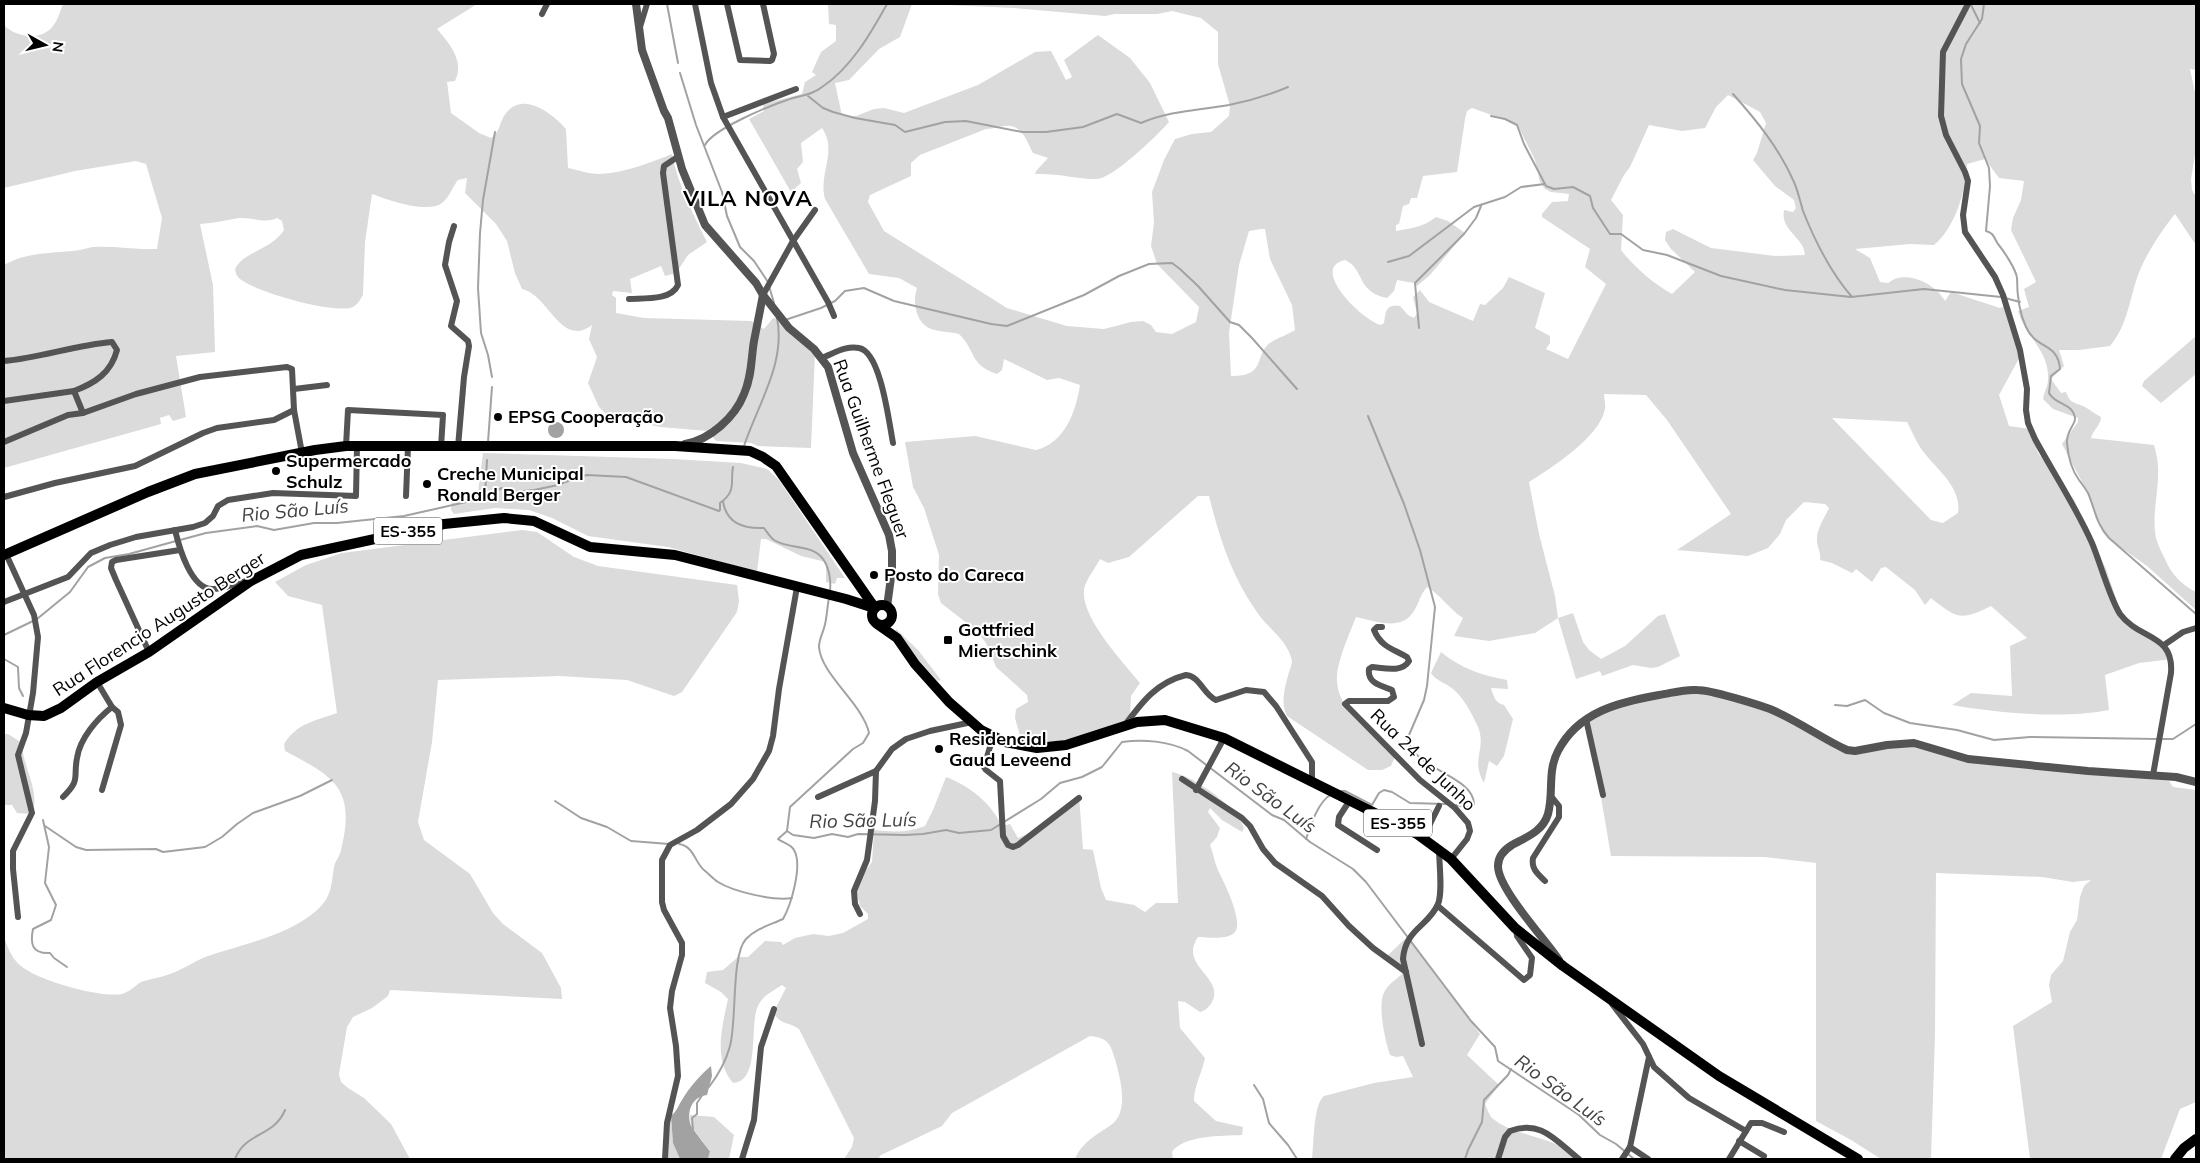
<svg xmlns="http://www.w3.org/2000/svg" width="2200" height="1163" font-family="Mulish,sans-serif">
<rect width="100%" height="100%" fill="#fff"/>
<g fill="#dbdbdb" fill-rule="evenodd">
<path d="M63,4H477L437,29C449,43 465,61 455,81L447,82L451,113L479,133L491,138C500,132 499,124 504,116C521,89 552,113 566,129L568,168C578,170 589,174 599,174C625,173 649,163 672,154C678,185 693,214 707,242L688,255L676,273L665,276L661,266L630,279L632,293L613,291L612,295L616,298V313L644,318L751,321L764,329L773,318L782,319L815,352L811,448L758,446L751,443L716,441L708,431L660,427L608,416L599,407L588,383L597,357L589,339L592,325C561,349 548,294 522,289L515,273L507,241L496,224L465,193L467,178L458,180C453,186 449,198 442,203C427,214 388,200 372,194L365,242L363,295C360,300 358,304 353,307C336,315 250,291 238,277C236,275 236,272 235,269C244,251 270,251 284,230L282,221L277,218C264,224 253,217 239,218C226,220 214,223 200,224L213,285L215,352L176,356L186,417L173,421L169,415L160,418L161,424L4,468V265C29,251 52,254 80,250C85,249 90,247 95,247C116,246 136,250 157,249L162,218L146,164L136,161L75,171L4,188V25C15,37 41,42 53,26C58,20 60,11 63,4Z"/>
<path d="M828,4H912L900,37L879,49L849,80L835,83L842,116H856L874,109L884,108L904,113L978,85L1035,52L1051,51L1066,80L1072,77L1064,60L1098,35L1130,58L1150,83L1169,122C1158,135 1112,179 1097,179C1075,179 1058,173 1035,174L1036,171L1048,158L1033,153C1028,144 1023,127 1010,126C1003,125 994,129 986,129L920,155L911,163V176L870,195L868,202L884,231L1007,308L1067,326L1104,329L1131,322L1143,321L1151,325L1156,332L1172,334L1196,322L1199,307L1157,264L1151,246L1154,223L1152,192L1164,160L1175,139L1192,134L1211,132L1229,116L1230,106L1218,64V32L1201,18L1172,11L1157,14H1115L1105,16L1014,8L927,4H2196V70L2190,69L2196,97V149L2191,179L2192,190L2196,197V245L2175,214C2161,231 2142,260 2136,281C2129,304 2126,327 2110,346L2079,350H2059L2064,366L2051,379L2061,393L2066,392C2070,403 2073,402 2083,406C2089,409 2095,414 2101,417C2101,425 2093,430 2091,438L2154,445C2165,479 2150,506 2156,538C2158,545 2162,553 2165,559C2171,574 2182,585 2196,592V610L2147,566L2113,542L2104,531L2098,521L2092,501L2062,444L2078,422V418L2053,409L2043,399C2044,392 2048,386 2048,380C2050,351 2025,336 2018,311L2029,307L2024,289L2036,282L2011,230L2013,218L2021,200L2024,181L1999,178L1985,159L1967,164C1966,191 1955,228 1934,245L1910,244L1855,249L1870,258L1880,282L1888,283C1905,269 1935,283 1945,301L1951,292L2000,308L2008,305L2022,353L1999,395L2009,426L2031,429L2038,453L2074,500L2106,569L2120,610L2130,622L2163,645L2172,659L2139,663L2105,675L2109,710C2066,719 1995,713 1952,705L1971,693L2012,696L2010,646L2027,638L1991,606C1961,621 1957,619 1931,598L1925,605L1915,590L1886,567L1881,568L1872,582L1856,569L1852,573L1832,563L1820,560C1821,551 1817,548 1817,540C1816,530 1825,517 1829,508L1825,504L1804,502L1786,520L1780,534L1768,548L1748,556L1677,550L1731,514L1667,420L1646,395L1604,394C1604,398 1606,405 1605,409C1600,437 1551,468 1529,482L1539,534L1555,596L1558,618L1573,613L1583,642L1589,650L1601,659L1625,646L1658,616L1665,614L1680,656L1658,667L1651,668L1633,665L1602,676L1600,671L1576,679L1558,618L1535,633L1489,641L1454,636L1463,618C1449,609 1441,595 1427,587C1420,595 1419,603 1414,611C1401,632 1376,621 1356,617C1350,632 1343,648 1339,664C1327,706 1369,730 1396,754L1391,766L1382,770H1368L1287,716C1280,702 1285,687 1289,672C1290,669 1292,664 1292,661C1288,641 1270,630 1259,615C1232,577 1220,540 1209,496H1198L1129,557L1108,563L1100,559C1096,567 1090,574 1086,583C1073,610 1123,662 1140,683L1131,696L1130,719L1069,739L1056,742L1021,739L1015,718L1016,709L1028,702L1027,695L996,667L986,643L977,631L941,603L938,594L939,555L924,508L913,487L905,442L975,436L1036,450C1065,443 1076,411 1080,385L1059,378L1047,380L1004,359L1002,370L997,374C969,365 976,350 959,334C951,332 942,332 935,330C916,326 912,303 917,288L899,278L869,274L825,199C818,174 838,151 822,128L801,143L803,162L797,169L801,183L791,192L749,119L764,111L763,104L802,94L805,82L816,75L812,72L821,52L836,41V25L829,24ZM1728,95L1760,112L1766,123L1757,153L1753,160L1775,186L1794,200L1796,208L1793,212L1784,210C1780,231 1804,237 1805,255L1775,256L1711,248L1673,229L1666,232L1665,240L1671,249L1695,272L1672,294C1654,284 1634,267 1621,250L1623,215L1611,200L1624,175L1630,167L1649,125L1682,131L1705,128L1716,107ZM1472,108L1517,124L1535,160L1540,182L1545,189L1551,192L1569,194L1568,201L1552,202L1542,214V217L1590,249L1585,267L1606,284L1568,359L1546,349L1550,343V336L1535,328L1545,293L1509,277L1503,288L1485,305L1480,304L1473,321L1429,302L1420,290L1413,297L1417,313L1414,318L1408,315L1400,306C1385,304 1386,312 1384,323L1381,325C1364,322 1308,268 1345,260C1365,269 1356,292 1387,298L1394,291L1397,280L1414,283L1417,286L1430,275L1465,233L1448,221L1436,217C1424,227 1411,228 1396,231V225L1399,224L1403,206L1409,204L1411,198H1417L1423,176L1457,172L1465,119L1467,111ZM1261,229H1265L1270,259L1292,305L1295,330C1287,335 1280,337 1273,341C1252,353 1269,377 1231,376L1229,333L1239,265L1249,231ZM1832,418L1907,422C1912,431 1916,442 1922,450C1936,469 1962,487 1958,513L1943,523L1931,520Z"/>
<path d="M2196,336V374L2161,403L2142,386L2144,381Z"/>
<path d="M483,453L673,459L741,463L767,469L779,480L845,578H837L835,584L826,582V562L801,556L766,539H761L757,572L668,547L588,536L552,518L529,510L495,508L454,514L451,510L452,497L467,496L478,492Z"/>
<path d="M522,530L537,532L574,557L598,566L737,585L739,601L737,612L682,692L674,696L627,680L559,676L438,680L432,742L418,822L424,840L470,874L493,913L503,924L542,953L561,988L562,999L390,990L388,996L372,1008L353,1017L347,1027L339,1074L341,1082L348,1088L364,1098L391,1124L410,1159H4V937C8,948 12,959 21,966C39,981 100,998 122,994C129,992 135,986 141,982C150,979 158,978 167,975C181,971 194,961 208,956C243,944 287,936 316,911C332,897 331,886 334,867C335,861 340,856 341,850C356,789 335,777 285,751L284,744C297,723 315,721 337,713L322,605L288,596L275,582L306,565L342,553Z"/>
<path d="M896,629L918,650L941,680L938,681L894,634Z"/>
<path d="M1441,652C1462,669 1481,675 1507,680L1508,689L1491,688C1494,697 1495,703 1504,705L1513,719L1504,756L1497,766L1489,761L1484,783C1470,759 1487,750 1478,727C1472,714 1464,698 1453,689C1446,683 1436,681 1431,673Z"/>
<path d="M1699,687L1746,700L1842,745L1855,748L1902,745L1930,747L1995,761L2169,781L2173,787L2196,790V1102L2180,1109L2161,1159H2030L2013,1026L2052,1002L2049,985L2051,975L2063,961L2070,932L2077,920L2080,897L2084,886L2091,880L2073,882L2042,877L1936,873L1935,1035L1931,1159H1881L1851,1140L1816,1121V863L1764,857L1611,856L1588,721L1594,711Z"/>
<path d="M4,734H8L22,743C22,766 41,791 32,814L17,813L12,805H4Z"/>
<path d="M1172,772C1193,776 1237,806 1244,828L1242,832L1222,820L1210,808L1208,812L1220,828L1217,837L1210,845C1213,852 1214,860 1217,868C1222,879 1247,925 1233,934C1224,940 1208,937 1198,937C1178,966 1225,977 1212,1002C1209,1007 1205,1011 1200,1012L1185,1002L1178,1001L1180,1028L1205,1058C1202,1073 1194,1086 1194,1101L1216,1121L1243,1127L1242,1135C1223,1136 1183,1135 1172,1152L1173,1159H1075C1082,1142 1096,1135 1111,1125C1130,1111 1120,1078 1115,1059C1110,1043 1108,1038 1090,1036L952,1113L942,1126L881,1155L878,1159H844L852,1147L854,1138L799,1029C787,1021 783,1026 773,1013L786,988L782,985C773,991 762,996 758,1006C749,1024 761,1082 733,1083C713,1059 722,1027 728,999L721,992L705,983L707,972L723,970L738,957H748L765,941L781,942L783,945L795,938L813,934L829,936L843,933L868,919V914L860,906L856,890L858,881L872,862L874,830C892,832 908,833 925,826L933,810L946,777C970,786 991,803 1002,826L1010,824L1018,838L1036,830L1079,795L1083,849L1093,850L1101,888L1106,900L1134,905L1145,912L1156,903H1178Z"/>
<path d="M1408,936L1480,1034L1467,1055L1499,1085L1485,1104C1487,1108 1489,1115 1492,1118C1516,1138 1554,1135 1580,1159H1312C1314,1144 1313,1105 1324,1096L1374,1083L1413,1077L1403,1056L1396,1057L1390,1055C1385,1040 1376,1002 1386,989C1390,983 1398,978 1403,973L1386,957Z"/>
<path d="M670,1113L674,1114L671,1116L673,1143L680,1159H668Z"/>
<path d="M690,1115L714,1117L734,1135L729,1159H708L710,1151L691,1126Z"/>
</g>
<g fill="#a2a2a2">
<circle cx="556" cy="430" r="8"/>
<path d="M711,1066L712,1076L707,1095C692,1097 686,1111 691,1126C692,1128 708,1149 710,1151L708,1159H680L673,1143L671,1116C677,1111 678,1106 682,1100C688,1089 702,1073 711,1066Z"/>
</g>
<g fill="none" stroke-linecap="round" stroke-linejoin="round">
<g stroke="#a2a2a2" stroke-width="2">
<path d="M667,4L678,63"/>
<path d="M1984,4L1982,19L1966,44L1961,59L1962,84L1980,126L1979,143L1989,168L1990,186L1986,231C1994,233 1994,238 1998,244C2003,250 2016,269 2017,278C2017,292 2019,312 2026,327C2036,350 2058,342 2060,369L2051,376L2049,393C2055,405 2073,403 2075,418C2076,424 2066,431 2067,443C2068,456 2071,469 2079,480C2082,484 2085,488 2088,493C2095,509 2096,524 2109,538L2196,614"/>
<path d="M1971,5L1980,23"/>
<path d="M680,73L696,125L722,192L727,216L740,247L754,261L768,282"/>
<path d="M1733,94C1757,121 1779,148 1794,182C1798,191 1800,201 1803,211C1815,241 1830,272 1852,297"/>
<path d="M808,96L823,108L833,112L855,118L895,125L905,132L945,122L966,121L1022,132H1046L1083,127L1117,114L1141,123C1168,111 1199,110 1229,105C1249,101 1269,95 1288,87"/>
<path d="M1491,116L1505,119L1517,125L1524,144L1546,186L1554,189L1573,187L1590,196L1593,208L1610,234H1621L1643,250L1667,255L1721,276L1785,290L1851,297L1924,289L2001,297"/>
<path d="M705,145C713,129 769,106 787,100C800,95 811,96 822,87C851,68 871,33 887,4"/>
<path d="M1388,262L1409,256L1474,207L1505,197L1521,187L1545,184"/>
<path d="M769,286L774,303"/>
<path d="M2005,298L2020,302"/>
<path d="M785,320L821,308L835,301L845,291L864,288L894,301L991,324L1007,326L1084,295L1119,276L1149,264L1172,263L1180,269L1198,286L1230,322L1239,325L1252,338L1297,389"/>
<path d="M1419,328L1415,283L1464,234L1476,218L1481,206"/>
<path d="M492,377L488,355L481,333L478,288L480,233L483,200L495,132"/>
<path d="M1368,416L1404,504L1420,550L1435,607L1427,686L1424,700L1409,735L1408,742C1418,770 1474,777 1474,804L1471,808L1456,805"/>
<path d="M488,442L492,387"/>
<path d="M744,446C758,404 786,363 777,318"/>
<path d="M485,495L487,460"/>
<path d="M723,501C726,523 743,529 764,528C767,532 770,537 774,540C791,551 816,542 826,564C830,573 831,581 830,591"/>
<path d="M180,540L206,533L257,526L274,530L314,523H337L404,516L475,500L502,488L515,492L534,490L558,485L578,477L587,475L626,477L719,511L720,510V503C737,491 730,482 733,467"/>
<path d="M37,619L70,592L88,567L105,558L129,554L176,541"/>
<path d="M4,635L33,621"/>
<path d="M4,659L18,667L19,688L23,696"/>
<path d="M1835,705L1847,706L1865,700L1884,713L1910,723L1957,730L1994,740L2030,737L2157,739"/>
<path d="M2161,739H2173L2196,724"/>
<path d="M1338,791H1345L1372,805L1379,793L1384,790L1392,792L1410,803L1446,804"/>
<path d="M555,801L581,818L607,827L631,841L669,844"/>
<path d="M43,820L49,847L45,883L56,905L51,920L33,929C30,944 32,954 50,953L54,958L67,967"/>
<path d="M45,826L76,847L86,850L156,849L163,852L205,847L222,837L237,824L253,813L300,796L332,780"/>
<path d="M787,831L793,835L814,838L832,834L848,837L858,834L905,835L923,834L946,830L959,833L991,830L1041,799L1060,783L1082,777L1102,767L1122,742C1143,739 1169,741 1188,751L1272,815L1284,820L1310,842L1353,869L1366,882L1471,1021L1495,1047L1498,1061L1579,1115L1600,1135L1616,1144L1634,1159"/>
<path d="M787,831L790,807L853,749L863,743L869,733C863,704 821,675 819,647C819,640 822,635 824,628C827,619 827,608 829,598"/>
<path d="M1306,839C1311,825 1317,804 1330,795"/>
<path d="M679,844C694,846 695,863 704,870C709,874 713,879 718,882C734,892 774,901 792,898"/>
<path d="M1254,1085L1263,1099L1269,1123L1288,1145L1297,1159"/>
<path d="M709,1087C719,1074 726,1061 730,1046C737,1021 731,955 746,939C757,928 770,925 783,919C791,905 803,865 794,850C791,844 783,843 778,839L787,831"/>
<path d="M693,1130L692,1118L697,1114V1103L703,1094"/>
<path d="M235,1159C245,1132 274,1137 285,1110"/>
<path d="M1465,1159L1468,1150L1482,1122L1484,1100L1508,1075L1511,1069"/>
</g>
<g stroke="#545454" stroke-width="6">
<path d="M695,4L711,83L723,117L828,302L834,316"/>
<path d="M727,4L740,60L770,61L772,60L774,54L763,4"/>
<path d="M1968,4L1943,52L1941,116L1946,135L1965,172L1968,181L1963,215L1965,232L1995,277L2003,295L2020,350L2027,389L2026,410L2028,423L2035,439C2054,474 2076,507 2092,543C2100,562 2110,599 2120,614C2139,640 2174,633 2171,673L2153,775"/>
<path d="M542,14L547,4"/>
<path d="M640,27L647,4"/>
<path d="M723,117L796,89"/>
<path d="M454,226L449,242L445,265L457,301L451,326L468,341L469,346L464,377L458,447"/>
<path d="M763,295L793,241L815,210"/>
<path d="M629,299C643,298 671,301 678,285L663,173L664,166L679,156"/>
<path d="M821,358C833,354 846,345 859,348C881,352 889,423 893,443"/>
<path d="M4,361C40,358 75,345 112,342L117,350C111,373 95,383 74,391"/>
<path d="M294,389L327,385"/>
<path d="M4,401L74,391L83,413"/>
<path d="M4,442L68,415L83,413L136,394L200,377L287,367L292,369L294,410L302,453"/>
<path d="M346,446L348,410L443,415L441,447"/>
<path d="M406,496L408,446"/>
<path d="M4,497L55,483L135,466L203,433L217,428L274,420L294,410"/>
<path d="M175,530C179,547 191,590 213,589C224,589 236,583 247,581"/>
<path d="M6,554L34,615L38,637L33,693L26,733L18,755L32,813L13,851V869L18,917"/>
<path d="M4,602L68,577L91,553L110,545L136,537L193,527L205,523L213,516L218,506L228,500L273,493L356,496L357,446"/>
<path d="M1382,627H1377L1374,630C1381,647 1393,649 1407,657L1409,661C1402,673 1384,668 1372,667L1369,669C1367,683 1381,686 1392,690L1394,697L1388,701H1349L1345,704L1420,780L1455,808L1468,823L1470,831L1467,839L1451,859"/>
<path d="M2164,645L2183,632L2196,628"/>
<path d="M149,652L116,580L111,568L112,562L116,560L180,550"/>
<path d="M1586,719L1603,795"/>
<path d="M1125,725C1142,702 1157,682 1186,675C1200,676 1203,694 1216,700L1246,690L1264,692L1276,706L1312,762V781"/>
<path d="M993,737L984,767L986,770L1000,781L1003,836L1008,845L1013,847L1018,845L1079,798"/>
<path d="M1182,779L1242,818L1250,826L1263,849L1275,863L1322,896L1349,926L1373,948L1406,972"/>
<path d="M102,790L121,725L118,712L112,707"/>
<path d="M1196,790L1224,738"/>
<path d="M63,797C81,779 73,779 77,758C80,738 97,719 112,707L97,682"/>
<path d="M818,797L876,771L892,749L906,739L930,731L972,722"/>
<path d="M1350,800L1339,817L1338,825L1377,850"/>
<path d="M1423,838L1439,806"/>
<path d="M1545,881C1538,874 1531,869 1533,858L1559,817V806L1551,796"/>
<path d="M1438,906L1524,980L1530,975L1532,958L1517,936L1516,929"/>
<path d="M860,914L855,904L854,891L867,860L875,801L876,771"/>
<path d="M1612,1004L1643,1044L1654,1067L1689,1098L1746,1131"/>
<path d="M1422,1044L1403,959C1405,929 1429,926 1438,904C1443,892 1439,863 1439,849"/>
<path d="M1739,1141L1764,1156"/>
<path d="M1630,1147L1648,1159"/>
<path d="M665,1159L667,1123L678,1076L676,1046L670,1008L672,991L682,955V943L664,910L662,902V860L670,845L697,830L731,804L753,779L769,751L773,736L779,689L797,587"/>
<path d="M742,1159L754,1120L761,1047L774,1009"/>
<path d="M1498,1159L1505,1137L1510,1131C1541,1119 1556,1141 1579,1159"/>
<path d="M1622,1159L1630,1147L1649,1057"/>
<path d="M1729,1159L1751,1123H1762L1784,1132"/>
</g>
<g stroke="#545454" stroke-width="8">
<path d="M636,4L642,50L664,111L668,118L682,169L705,225L756,283L763,295L789,328L814,349L828,367L853,453L889,535L892,551V570L887,607"/>
<path d="M685,444C710,440 735,417 744,394C752,376 751,359 754,341C757,325 760,310 763,295"/>
<path d="M1559,960C1545,939 1498,889 1498,866C1498,856 1504,850 1512,845C1527,837 1543,831 1548,814C1554,792 1547,772 1558,751C1578,712 1619,702 1659,695C1672,693 1684,689 1697,690C1711,690 1756,704 1770,709C1797,720 1821,738 1847,750L1855,751L1887,745L1914,743L1968,759L2088,771L2176,777L2196,782"/>
</g>
<g stroke="#000" stroke-width="10">
<path d="M4,555L148,492L195,474L315,450L346,446H675L750,451L763,457L776,466L875,608"/>
<circle cx="882" cy="615" r="10"/>
<path d="M877,624L897,638L915,664L949,702L981,730L1005,742L1037,748L1066,745L1137,722L1165,720L1224,738L1417,834L1451,859L1515,928L1563,966L1719,1076L1858,1159"/>
<path d="M4,708L28,715L44,716L61,708L97,682L149,652L251,581L301,555L444,524L504,518L534,521L590,547L675,555L846,599L874,608"/>
<path d="M2175,1159L2184,1148L2196,1139"/>
</g>
</g>
<g fill="#000" stroke="#fff" stroke-width="2">
<circle cx="498" cy="417" r="5"/>
<circle cx="276" cy="471" r="5"/>
<circle cx="427" cy="484" r="5"/>
<circle cx="874" cy="575" r="5"/>
<rect x="943" y="635" width="10" height="10" rx="2.5"/>
<circle cx="939" cy="749" r="5"/>
</g>
<g text-anchor="middle" stroke-width="4" stroke-linejoin="round" paint-order="stroke">
<g fill="#fff" stroke="#4c4c4c" stroke-width="1">
<rect x="374" y="517.5" width="68" height="27" rx="4"/>
<rect x="1364" y="809.5" width="68" height="27" rx="4"/>
</g>
<g font-size="16" font-weight="bold" fill="#000">
<text x="408" y="537">ES-355</text>
<text x="1398" y="829">ES-355</text>
</g>
<g font-size="18" font-weight="bold" fill="#000" stroke="#fff" text-anchor="start">
<text x="508" y="423">EPSG Cooperação</text>
<text x="286" y="467">Supermercado<tspan x="286" dy="21">Schulz</tspan></text>
<text x="437" y="480">Creche Municipal<tspan x="437" dy="21">Ronald Berger</tspan></text>
<text x="884" y="581">Posto do Careca</text>
<text x="958" y="636">Gottfried<tspan x="958" dy="21">Miertschink</tspan></text>
<text x="949" y="745">Residencial<tspan x="949" dy="21">Gaud Leveend</tspan></text>
</g>
<g font-size="18" fill="#000" stroke="#fff">
<text transform="translate(871 449) rotate(70)" y="6">Rua Guilherme Fleguer</text>
<text transform="translate(159 624) rotate(-33)" y="6">Rua Florencio Augusto Berger</text>
<text transform="translate(1423 760) rotate(44)" y="6">Rua 24 de Junho</text>
</g>
<g font-size="19" font-style="italic" fill="#434343" stroke="#fff">
<text transform="translate(295 510) rotate(-5)" y="7">Rio São Luís</text>
<text transform="translate(1271 797) rotate(36)" y="7">Rio São Luís</text>
<text transform="translate(863 820) rotate(-1)" y="7">Rio São Luís</text>
<text transform="translate(1561 1090) rotate(36)" y="7">Rio São Luís</text>
</g>
<g font-size="22" font-weight="bold" letter-spacing="1" fill="#000" stroke="#fff">
<text x="748" y="206">VILA NOVA</text>
</g>
</g>
<rect width="2200" height="1163" fill="none" stroke="#000000" stroke-width="10"/>
<g transform="translate(45 45) rotate(98)" stroke="#ffffff" stroke-width="4" paint-order="stroke">
<path d="M0-4L9 19L0 12L-9 19Z" fill="#000000"/>
<text y="-8" font-size="14" font-weight="bold" text-anchor="middle" fill="#000000">N</text>
</g>
</svg>
